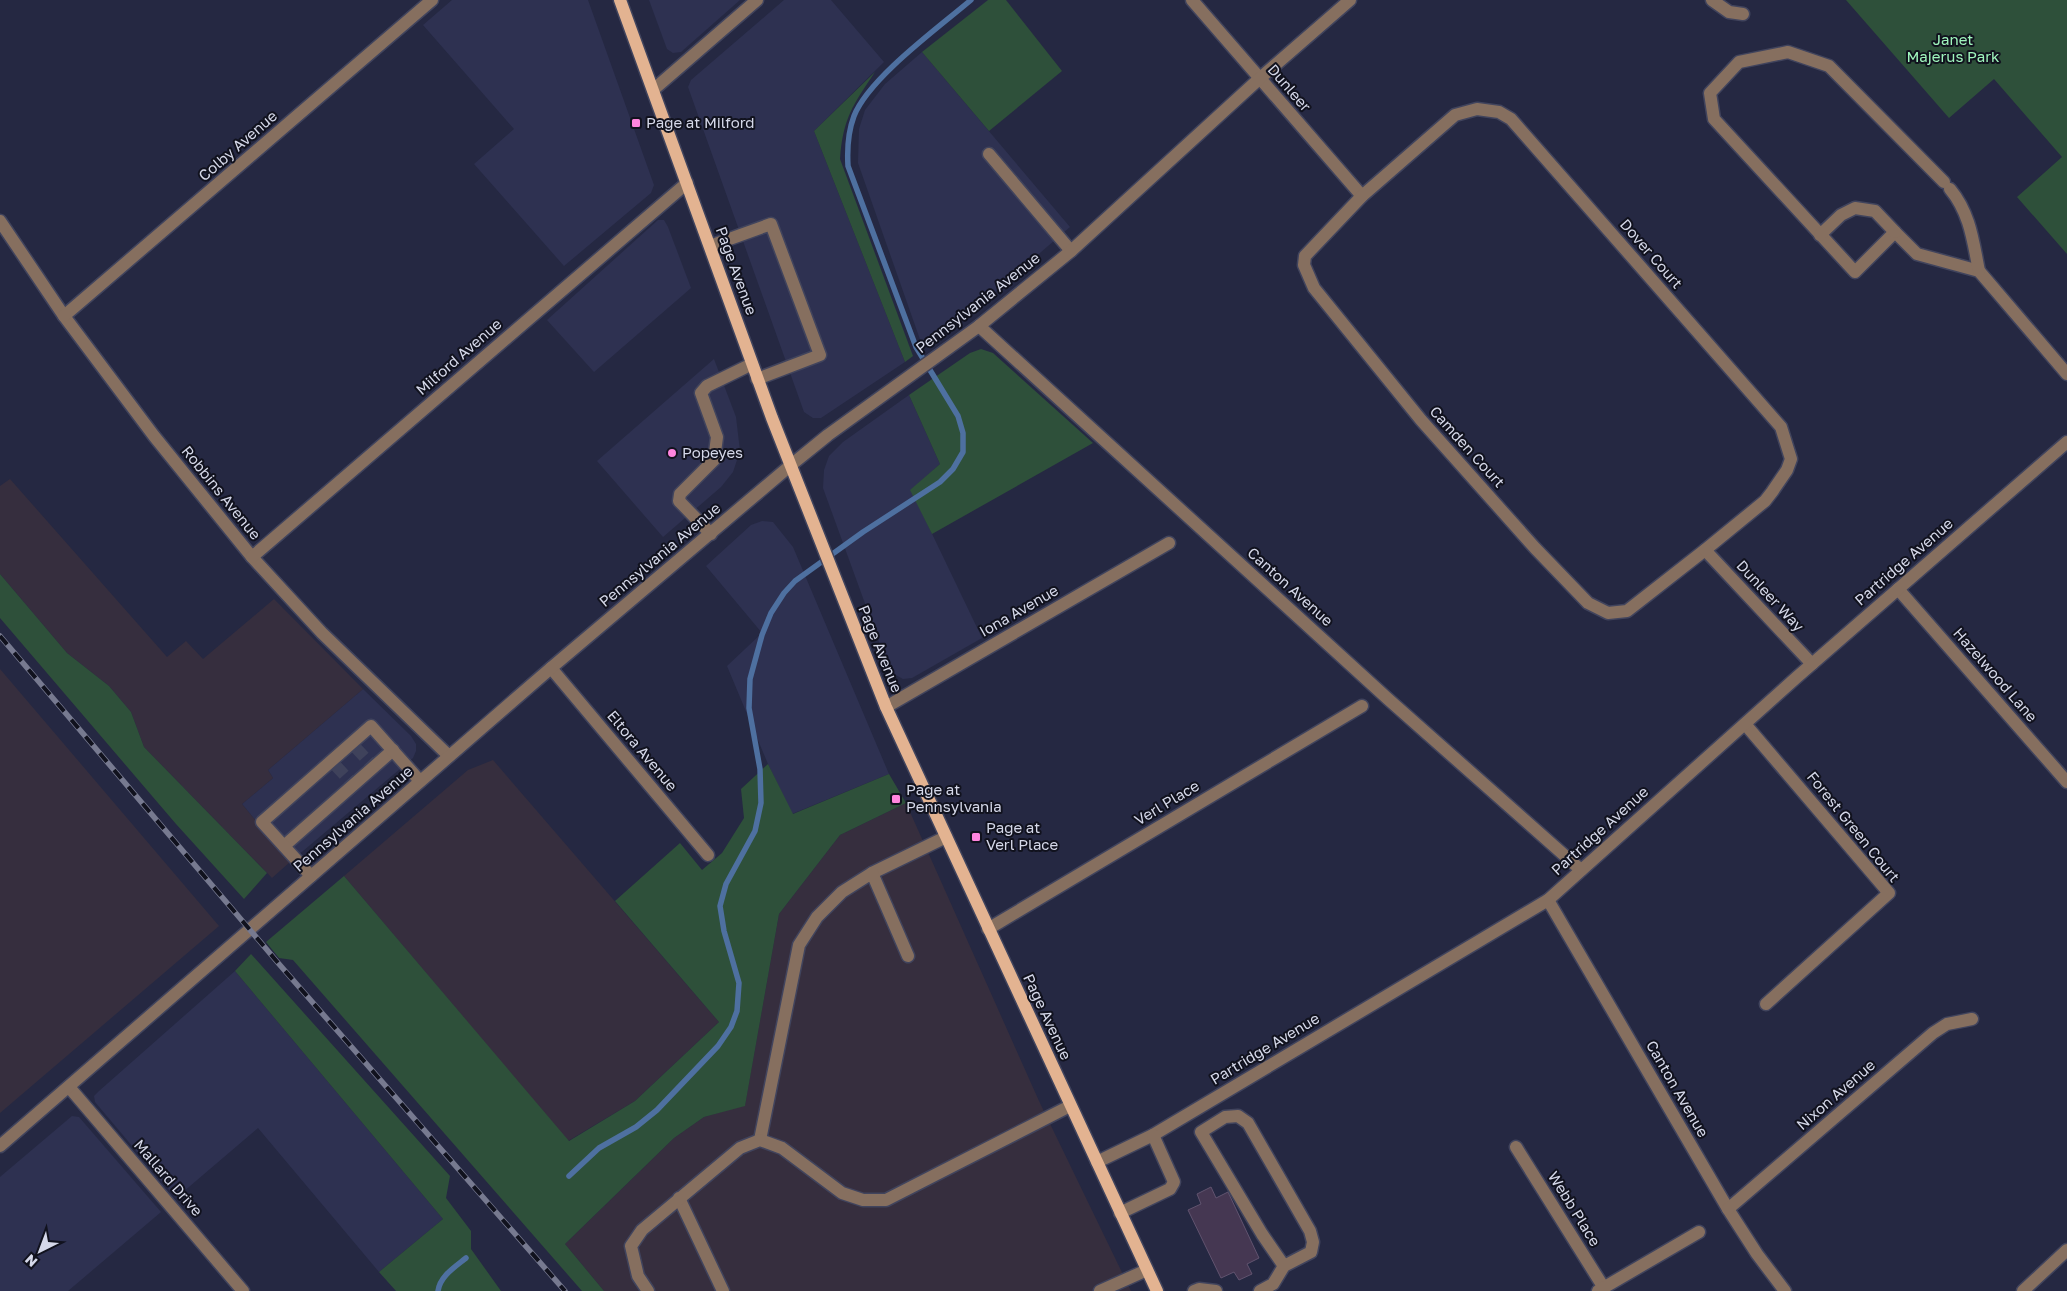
<svg xmlns="http://www.w3.org/2000/svg" width="2067" height="1291" font-family="'Golos Text',sans-serif">
<rect width="100%" height="100%" fill="#252842"/>
<g fill="#2e3151">
<path d="M452,0H588L654,185L651,193L564,266L474,164L514,129L423,25Z"/>
<path d="M649,0H740L681,52L673,53L667,49Z"/>
<path d="M784,0H831L884,62L814,131L905,362L821,418H813L804,412L688,87L691,80Z"/>
<path d="M922,52L1070,227L967,316L941,336L923,348L858,163L859,129L865,110L885,84Z"/>
<path d="M658,220H664L668,227L691,288L594,372L547,320Z"/>
<path d="M714,359L736,417L740,451L733,472L721,487L663,537L597,461Z"/>
<path d="M909,395L940,464L911,490L982,638L912,678L903,679L894,674L887,664L823,488L824,470L829,456L843,442Z"/>
<path d="M762,521L773,522L793,547L889,774L792,814L768,764L727,666L762,633L706,566L751,525Z"/>
<path d="M363,689L411,736L416,744V751L413,758L290,862L242,804L273,778L268,770Z"/>
<path d="M235,971L443,1219L379,1272L258,1128L176,1198L95,1102L94,1096L99,1091Z"/>
<path d="M72,1116L79,1117L161,1212L68,1291H0V1177Z"/>
</g>
<g fill="#362e3e">
<path d="M10,479L167,657L186,641L203,659L274,599L363,689L268,770L273,778L242,804L290,862L272,878L144,747L131,712L109,686L67,653L0,574V486Z"/>
<path d="M0,669L219,926L0,1113Z"/>
<path d="M493,760L719,1022L635,1101L568,1141L344,876L468,770Z"/>
<path d="M906,803L1039,1101L1131,1291H604L565,1244L674,1138L704,1117L745,1105L779,914L840,835Z"/>
</g>
<g fill="#2e503a">
<path d="M988,0H1006L1062,71L989,131L922,52Z"/>
<path d="M1846,0H2067V254L2017,197L2062,157L1994,79L1949,118Z"/>
<path d="M875,72C853,105 843,118 840,159L913,356L905,362L814,131Z"/>
<path d="M981,349L993,353L1093,443L932,534L910,490L940,464L909,395L970,353Z"/>
<path d="M0,574L67,653L109,686L131,712L144,747L267,873L244,899L176,824L0,618Z"/>
<path d="M768,764L793,814L889,774L906,803L840,835L779,914L745,1106L704,1117L674,1138L565,1244L604,1291H582L293,960L279,958L266,942L344,876L569,1141L635,1101L719,1022L615,901L680,843L702,870L722,853L744,818L741,789Z"/>
<path d="M251,954L450,1176L446,1198L471,1231V1249L501,1291H396L379,1272L443,1219L235,971Z"/>
</g>
<g fill="none" stroke-linecap="round" stroke-linejoin="round">
<g stroke="#4e70a0" stroke-width="5.5">
<path d="M569,1176L599,1148L636,1127L657,1110L718,1046L731,1027L737,1011L739,983L724,931L720,906L726,884L755,831L761,803L760,769L749,708L750,679L762,635L771,613L784,593L795,581L863,532L940,482L953,469L963,452V433L958,416L916,347L848,166C847,149 848,132 854,116C869,78 938,28 971,0"/>
<path d="M438,1291C440,1276 455,1267 466,1258"/>
</g>
</g>
<path fill="#453752" stroke="#61536f" d="M1211,1187L1216,1198L1228,1192L1259,1258L1247,1264L1252,1274L1239,1280L1234,1272L1221,1278L1188,1210L1201,1204L1197,1194Z"/>
<g fill="none" stroke-linecap="round" stroke-linejoin="round">
<g stroke="#3f425b" stroke-width="12" stroke-dasharray="12 6" stroke-linecap="butt">
<path d="M356,748L371,764"/>
<path d="M336,766L350,781"/>
</g>
<g stroke="#41445d" stroke-width="15">
<g id="minor">
<path d="M1192,0L1362,196"/>
<path d="M1712,0L1729,12L1743,14"/>
<path d="M653,90L757,0"/>
<path d="M1477,109L1499,112L1511,119L1781,427L1791,459L1787,470L1772,492L1765,501L1705,550L1627,611L1608,613L1588,603L1535,548L1421,420L1314,288L1304,265L1305,256L1362,196L1455,115Z"/>
<path d="M989,154L1071,251"/>
<path d="M1944,182L1829,66L1788,52L1739,62L1710,93L1714,119L1855,272L1895,232L1917,254L1979,271L2067,374"/>
<path d="M1950,189C1970,213 1973,241 1979,271"/>
<path d="M0,221L64,316L154,436L252,557L322,633L449,756"/>
<path d="M1820,235L1841,215L1855,208L1875,211L1895,232"/>
<path d="M710,246L771,224L820,355L757,379"/>
<path d="M64,316L432,0"/>
<path d="M979,326L1388,699L1581,870"/>
<path d="M711,534L679,501L680,494L714,460L717,437L701,393L707,386L752,364"/>
<path d="M1705,550L1812,664"/>
<path d="M252,557L687,183"/>
<path d="M1898,589L2067,782"/>
<path d="M551,668L708,855"/>
<path d="M886,707L1169,543"/>
<path d="M1745,724L1889,893L1766,1004"/>
<path d="M284,846L393,750"/>
<path d="M872,873L946,837"/>
<path d="M311,876L262,822L371,726L420,781"/>
<path d="M1548,900L1728,1209L1757,1254L1785,1291"/>
<path d="M988,929L1362,706"/>
<path d="M69,1087L243,1291"/>
<path d="M760,1140L799,945L817,917L842,892L872,873L908,956"/>
<path d="M0,1146L551,668L791,465L828,435L979,326L1071,251L1259,79L1350,0"/>
<path d="M1516,1147L1604,1288"/>
<path d="M1097,1162L1153,1135L1548,900L1797,677L2067,442"/>
<path d="M679,1198L723,1291"/>
<path d="M1728,1209L1933,1033L1947,1024L1972,1019"/>
<path d="M1120,1213L1170,1189L1174,1182L1153,1135"/>
<path d="M648,1291L638,1276L631,1246L642,1230L740,1148L760,1140L782,1148L842,1193L863,1200H886L1070,1106"/>
<path d="M1100,1291L1147,1270"/>
<path d="M1194,1291L1199,1289L1216,1291"/>
<path d="M1260,1291L1273,1284L1284,1266L1311,1252L1313,1242L1310,1231L1248,1123L1238,1116L1225,1117L1201,1132L1262,1234L1284,1266"/>
<path d="M1598,1291L1699,1232"/>
<path d="M2023,1291L2067,1250"/>
</g>
</g>
<g stroke="#41445d" stroke-width="15">
<path id="major" d="M620,0L772,418L886,707L1157,1291"/>
</g>
<use href="#minor" stroke="#866f5f" stroke-width="12"/>
<use href="#major" stroke="#e3b391" stroke-width="12"/>
<g stroke="#777a90" stroke-width="5.5">
<path id="rail" d="M0,636L279,964L565,1291"/>
</g>
<use href="#rail" stroke="#11121e" stroke-width="4" stroke-dasharray="11" stroke-linecap="butt"/>
</g>
<g fill="#ff85de" stroke="#11121e" stroke-width="2">
<rect x="631" y="118" width="10" height="10" rx="2.5"/>
<circle cx="672" cy="453" r="5"/>
<rect x="891" y="794" width="10" height="10" rx="2.5"/>
<rect x="971" y="832" width="10" height="10" rx="2.5"/>
</g>
<g text-anchor="middle" stroke-width="4" stroke-linejoin="round" paint-order="stroke">
<g font-size="15" fill="#a0f6bd" stroke="#11121e">
<text x="1953" y="45">Janet<tspan x="1953" dy="17">Majerus Park</tspan></text>
</g>
<g font-size="15" fill="#d5d8e9" stroke="#11121e">
<text transform="translate(1289 88) rotate(49)" y="5">Dunleer</text>
<text transform="translate(238 146) rotate(-41)" y="5">Colby Avenue</text>
<text transform="translate(1651 254) rotate(49)" y="5">Dover Court</text>
<text transform="translate(736 271) rotate(70)" y="5">Page Avenue</text>
<text transform="translate(978 303) rotate(-38)" y="5">Pennsylvania Avenue</text>
<text transform="translate(459 357) rotate(-41)" y="5">Milford Avenue</text>
<text transform="translate(1467 447) rotate(48)" y="5">Camden Court</text>
<text transform="translate(221 493) rotate(51)" y="5">Robbins Avenue</text>
<text transform="translate(660 555) rotate(-40)" y="5">Pennsylvania Avenue</text>
<text transform="translate(1904 562) rotate(-41)" y="5">Partridge Avenue</text>
<text transform="translate(1290 587) rotate(42)" y="5">Canton Avenue</text>
<text transform="translate(1770 596) rotate(47)" y="5">Dunleer Way</text>
<text transform="translate(1019 611) rotate(-30)" y="5">Iona Avenue</text>
<text transform="translate(880 649) rotate(68)" y="5">Page Avenue</text>
<text transform="translate(1995 675) rotate(49)" y="5">Hazelwood Lane</text>
<text transform="translate(642 751) rotate(50)" y="5">Eltora Avenue</text>
<text transform="translate(1167 803) rotate(-31)" y="5">Verl Place</text>
<text transform="translate(353 819) rotate(-41)" y="5">Pennsylvania Avenue</text>
<text transform="translate(1853 827) rotate(51)" y="5">Forest Green Court</text>
<text transform="translate(1600 831) rotate(-42)" y="5">Partridge Avenue</text>
<text transform="translate(1047 1017) rotate(65)" y="5">Page Avenue</text>
<text transform="translate(1265 1049) rotate(-31)" y="5">Partridge Avenue</text>
<text transform="translate(1677 1089) rotate(60)" y="5">Canton Avenue</text>
<text transform="translate(1836 1095) rotate(-41)" y="5">Nixon Avenue</text>
<text transform="translate(168 1178) rotate(49)" y="5">Mallard Drive</text>
<text transform="translate(1574 1209) rotate(58)" y="5">Webb Place</text>
</g>
<g font-size="15" fill="#d5d8e9" stroke="#11121e" text-anchor="start">
<text x="646" y="128">Page at Milford</text>
<text x="682" y="458">Popeyes</text>
<text x="906" y="795">Page at<tspan x="906" dy="17">Pennsylvania</tspan></text>
<text x="986" y="833">Page at<tspan x="986" dy="17">Verl Place</tspan></text>
</g>
</g>
<g transform="translate(40 1251) rotate(222)" stroke="#11121e" stroke-width="4" paint-order="stroke">
<path d="M0-4L9 19L0 12L-9 19Z" fill="#d5d8e9"/>
<text y="-8" font-size="14" font-weight="bold" text-anchor="middle" fill="#d5d8e9">N</text>
</g>
</svg>
